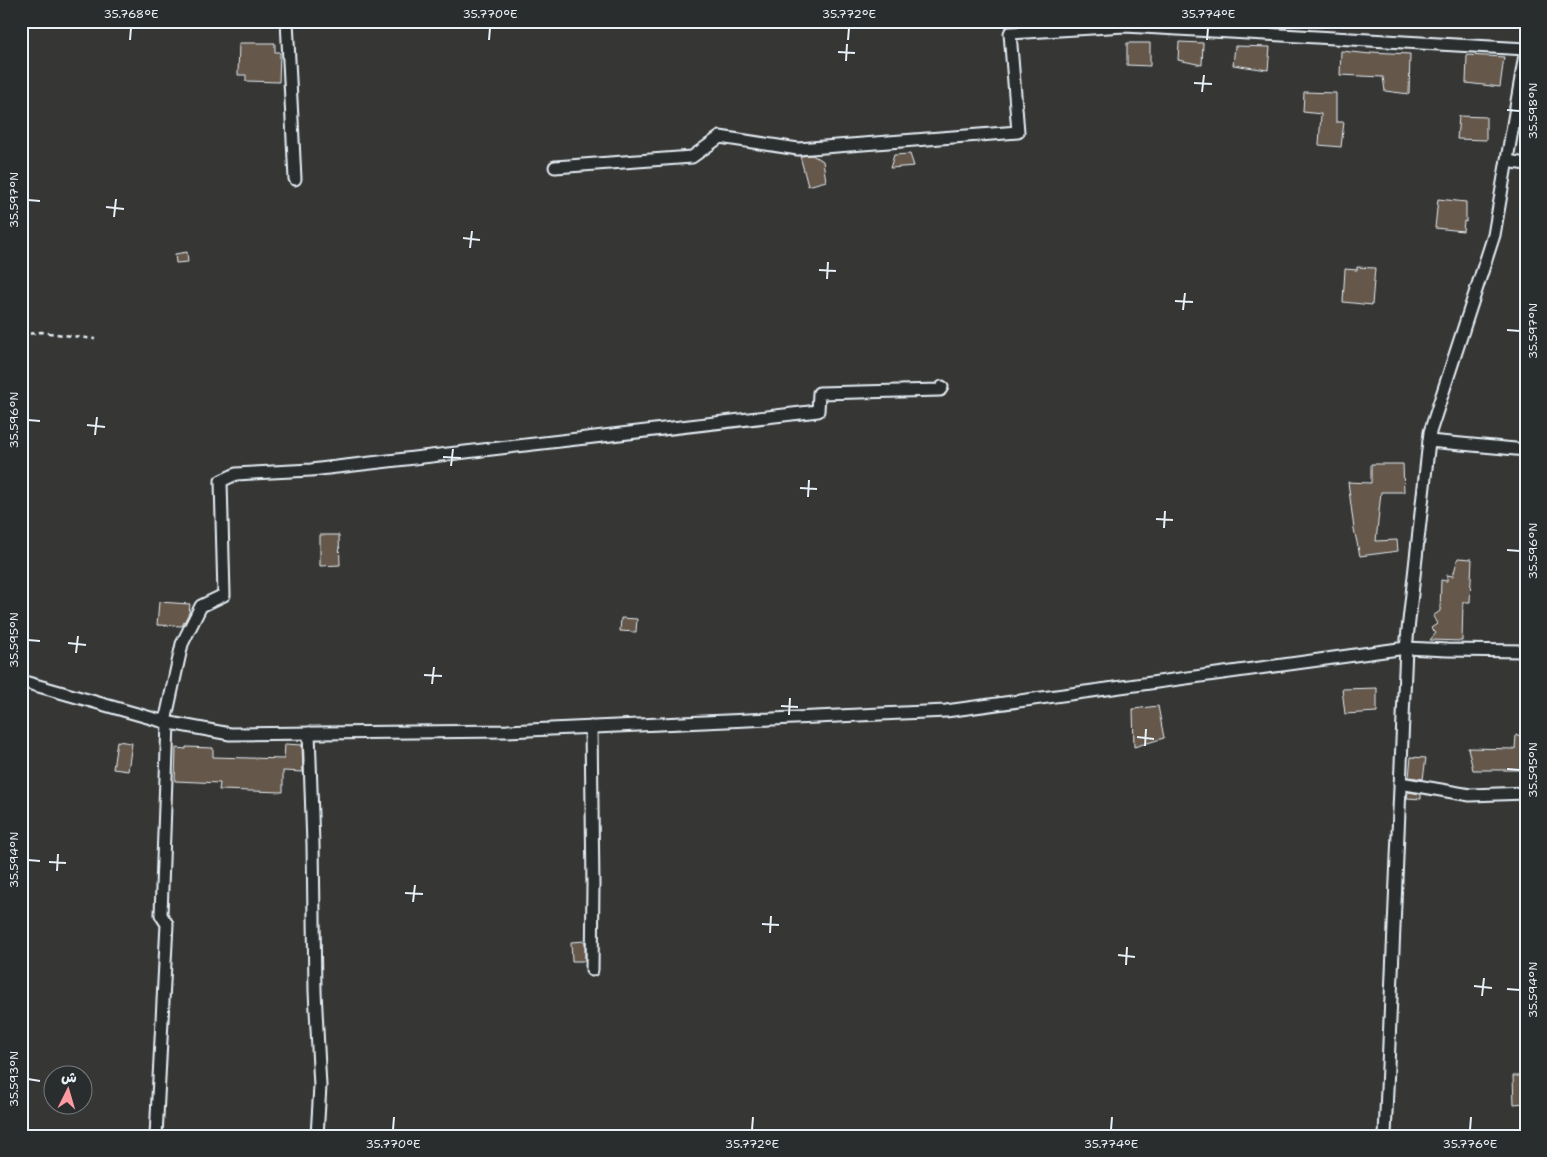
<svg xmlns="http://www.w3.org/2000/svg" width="1547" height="1157" font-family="'Shantell Sans','Playpen Sans Arabic',sans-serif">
<rect width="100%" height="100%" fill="#363634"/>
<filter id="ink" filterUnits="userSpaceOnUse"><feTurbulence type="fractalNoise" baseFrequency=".02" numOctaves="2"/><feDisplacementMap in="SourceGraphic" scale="10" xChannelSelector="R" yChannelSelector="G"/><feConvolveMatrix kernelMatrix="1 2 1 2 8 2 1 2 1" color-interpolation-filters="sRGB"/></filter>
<g filter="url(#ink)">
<g fill="#65584c" stroke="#e8f1f8">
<path d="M1179,42L1203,43L1202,65L1178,60Z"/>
<path d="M239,43H275V52H280L279,82L246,81V75H238Z"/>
<path d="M1127,43H1150V66L1127,65Z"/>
<path d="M1235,46L1270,47L1268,70L1233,65Z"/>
<path d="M1341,51L1371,54V52L1410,54L1409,94L1385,91L1383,77L1340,75Z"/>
<path d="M1467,55L1504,57L1500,87L1466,83Z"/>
<path d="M1304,92L1336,93V122H1344L1341,147L1319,145L1321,114L1303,112Z"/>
<path d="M1459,116L1486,117V140L1457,139Z"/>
<path d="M910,154L914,166L890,168L894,155Z"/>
<path d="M812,155L823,161L826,181L808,186L800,156Z"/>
<path d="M1438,199L1466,202V222L1464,221L1463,231L1435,228Z"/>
<path d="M187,252L188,262L176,263L175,254Z"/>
<path d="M1357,267L1375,268L1372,305L1343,302L1345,269L1357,270Z"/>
<path d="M1371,464H1403L1404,492H1381L1376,541L1397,540L1398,551L1360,556L1354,529L1348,482L1371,483Z"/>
<path d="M320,535H339L340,565L320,566Z"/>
<path d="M1458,558L1472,559L1470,602H1463L1462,641L1430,640L1436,633L1431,628L1437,624L1433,616L1440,611L1441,580L1447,581V575L1453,576Z"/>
<path d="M159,602L190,604L189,613L182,626L157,625Z"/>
<path d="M621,618L637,619L636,632L620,631Z"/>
<path d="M1377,688V712L1345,714L1342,689Z"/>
<path d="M1158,706L1164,738L1134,747L1133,709Z"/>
<path d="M1516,735L1526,737V770H1473L1468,748L1515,749Z"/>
<path d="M117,741L132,743L128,771L113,769Z"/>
<path d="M285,744L302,745L303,772L283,771V792L219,790L220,783L175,781L176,748L186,749V747L213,748V757L284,759Z"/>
<path d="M1411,757L1426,758L1423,779L1409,777Z"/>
<path d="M1408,792L1421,794V799L1407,798Z"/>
<path d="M585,941V961H572L571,942Z"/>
<path d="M1513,1076H1525L1526,1103L1514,1104Z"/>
</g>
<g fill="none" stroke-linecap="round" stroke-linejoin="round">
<g stroke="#e8f1f8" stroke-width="15">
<g id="minor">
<path d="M287,21L295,179"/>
<path d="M1507,161L1526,164"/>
<path d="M555,167L692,157L720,137L798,149L1018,132L1010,33L1125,26L1526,49L1494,235L1430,432L1406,648L1385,1136"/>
<path d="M1429,441L1526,450"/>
<path d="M21,681L165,722L230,734L507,731L946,711L1406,648L1447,650L1526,651"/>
<path d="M165,722L182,644L201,606L224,595L221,481L236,474L311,470L818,411L819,393L940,390L942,387"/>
<path d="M591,727L593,885L592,970"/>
<path d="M309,733L313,844L315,991L320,1086L317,1136"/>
<path d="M1400,783L1470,795L1526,793"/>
<path d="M156,1136L167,924L161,915L168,723"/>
</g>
</g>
<path stroke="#e8f1f8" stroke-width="2.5" stroke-dasharray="5 4" stroke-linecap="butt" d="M21,335L41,332L95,339"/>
<use href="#minor" stroke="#2a2d2e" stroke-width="11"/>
</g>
</g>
<path fill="none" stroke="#e8f1f8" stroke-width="2" d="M130,40L131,28M489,40L490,28M848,40L849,28M1207,40L1208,28M838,52L855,53M846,61L847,44M1194,83L1212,84M1202,92L1204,75M1507,110L1520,111M28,200L40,201M106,207L124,209M114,217L116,199M463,238L480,240M470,248L472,231M819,270L836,271M827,279L828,262M1175,301L1193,302M1183,310L1185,293M1507,330L1520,331M28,420L40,421M87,425L105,427M95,435L97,417M443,457L461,458M451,466L453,449M800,488L817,489M808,497L809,480M1156,519L1173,520M1164,528L1165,511M1507,550L1520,551M28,640L40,641M68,643L86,645M76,653L78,636M424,675L442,676M432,684L434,667M781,706L798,707M789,715L790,698M1137,737L1154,739M1145,746L1146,729M1507,769L1520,770M28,860L40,861M49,862L66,863M57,871L58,854M405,893L423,894M413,902L415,885M762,924L779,925M770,933L771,916M1118,955L1135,957M1126,965L1127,947M1474,986L1492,988M1507,989L1520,990M1482,996L1484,978M28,1079L40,1081M393,1130L394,1117M752,1130L753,1117M1111,1130L1112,1117M1470,1130L1471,1117"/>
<rect width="1547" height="1157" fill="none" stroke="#2a2d2e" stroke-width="55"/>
<g transform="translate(68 1090) rotate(5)"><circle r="24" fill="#2a2d2e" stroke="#767b7f"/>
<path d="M0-4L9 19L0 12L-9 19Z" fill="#ff9aa2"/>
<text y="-8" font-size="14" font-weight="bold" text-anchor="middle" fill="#e8f1f8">ش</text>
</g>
<rect x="28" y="28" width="1492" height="1102" fill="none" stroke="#e8f1f8" stroke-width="2"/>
<g font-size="12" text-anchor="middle" fill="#e8f1f8">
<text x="131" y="18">35.768°E</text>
<text x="490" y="18">35.770°E</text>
<text x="849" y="18">35.772°E</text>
<text x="1208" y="18">35.774°E</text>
<text transform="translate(1533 111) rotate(-90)" y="4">35.598°N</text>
<text transform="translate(14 200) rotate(-90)" y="4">35.597°N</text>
<text transform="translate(1533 331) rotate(-90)" y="4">35.597°N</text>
<text transform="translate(14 420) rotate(-90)" y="4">35.596°N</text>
<text transform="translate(1533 551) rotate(-90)" y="4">35.596°N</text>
<text transform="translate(14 640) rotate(-90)" y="4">35.595°N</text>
<text transform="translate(1533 770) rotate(-90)" y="4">35.595°N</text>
<text transform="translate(14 860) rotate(-90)" y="4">35.594°N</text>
<text transform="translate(1533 990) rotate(-90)" y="4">35.594°N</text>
<text transform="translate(14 1079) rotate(-90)" y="4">35.593°N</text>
<text x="393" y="1148">35.770°E</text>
<text x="752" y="1148">35.772°E</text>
<text x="1111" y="1148">35.774°E</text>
<text x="1470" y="1148">35.776°E</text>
</g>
</svg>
